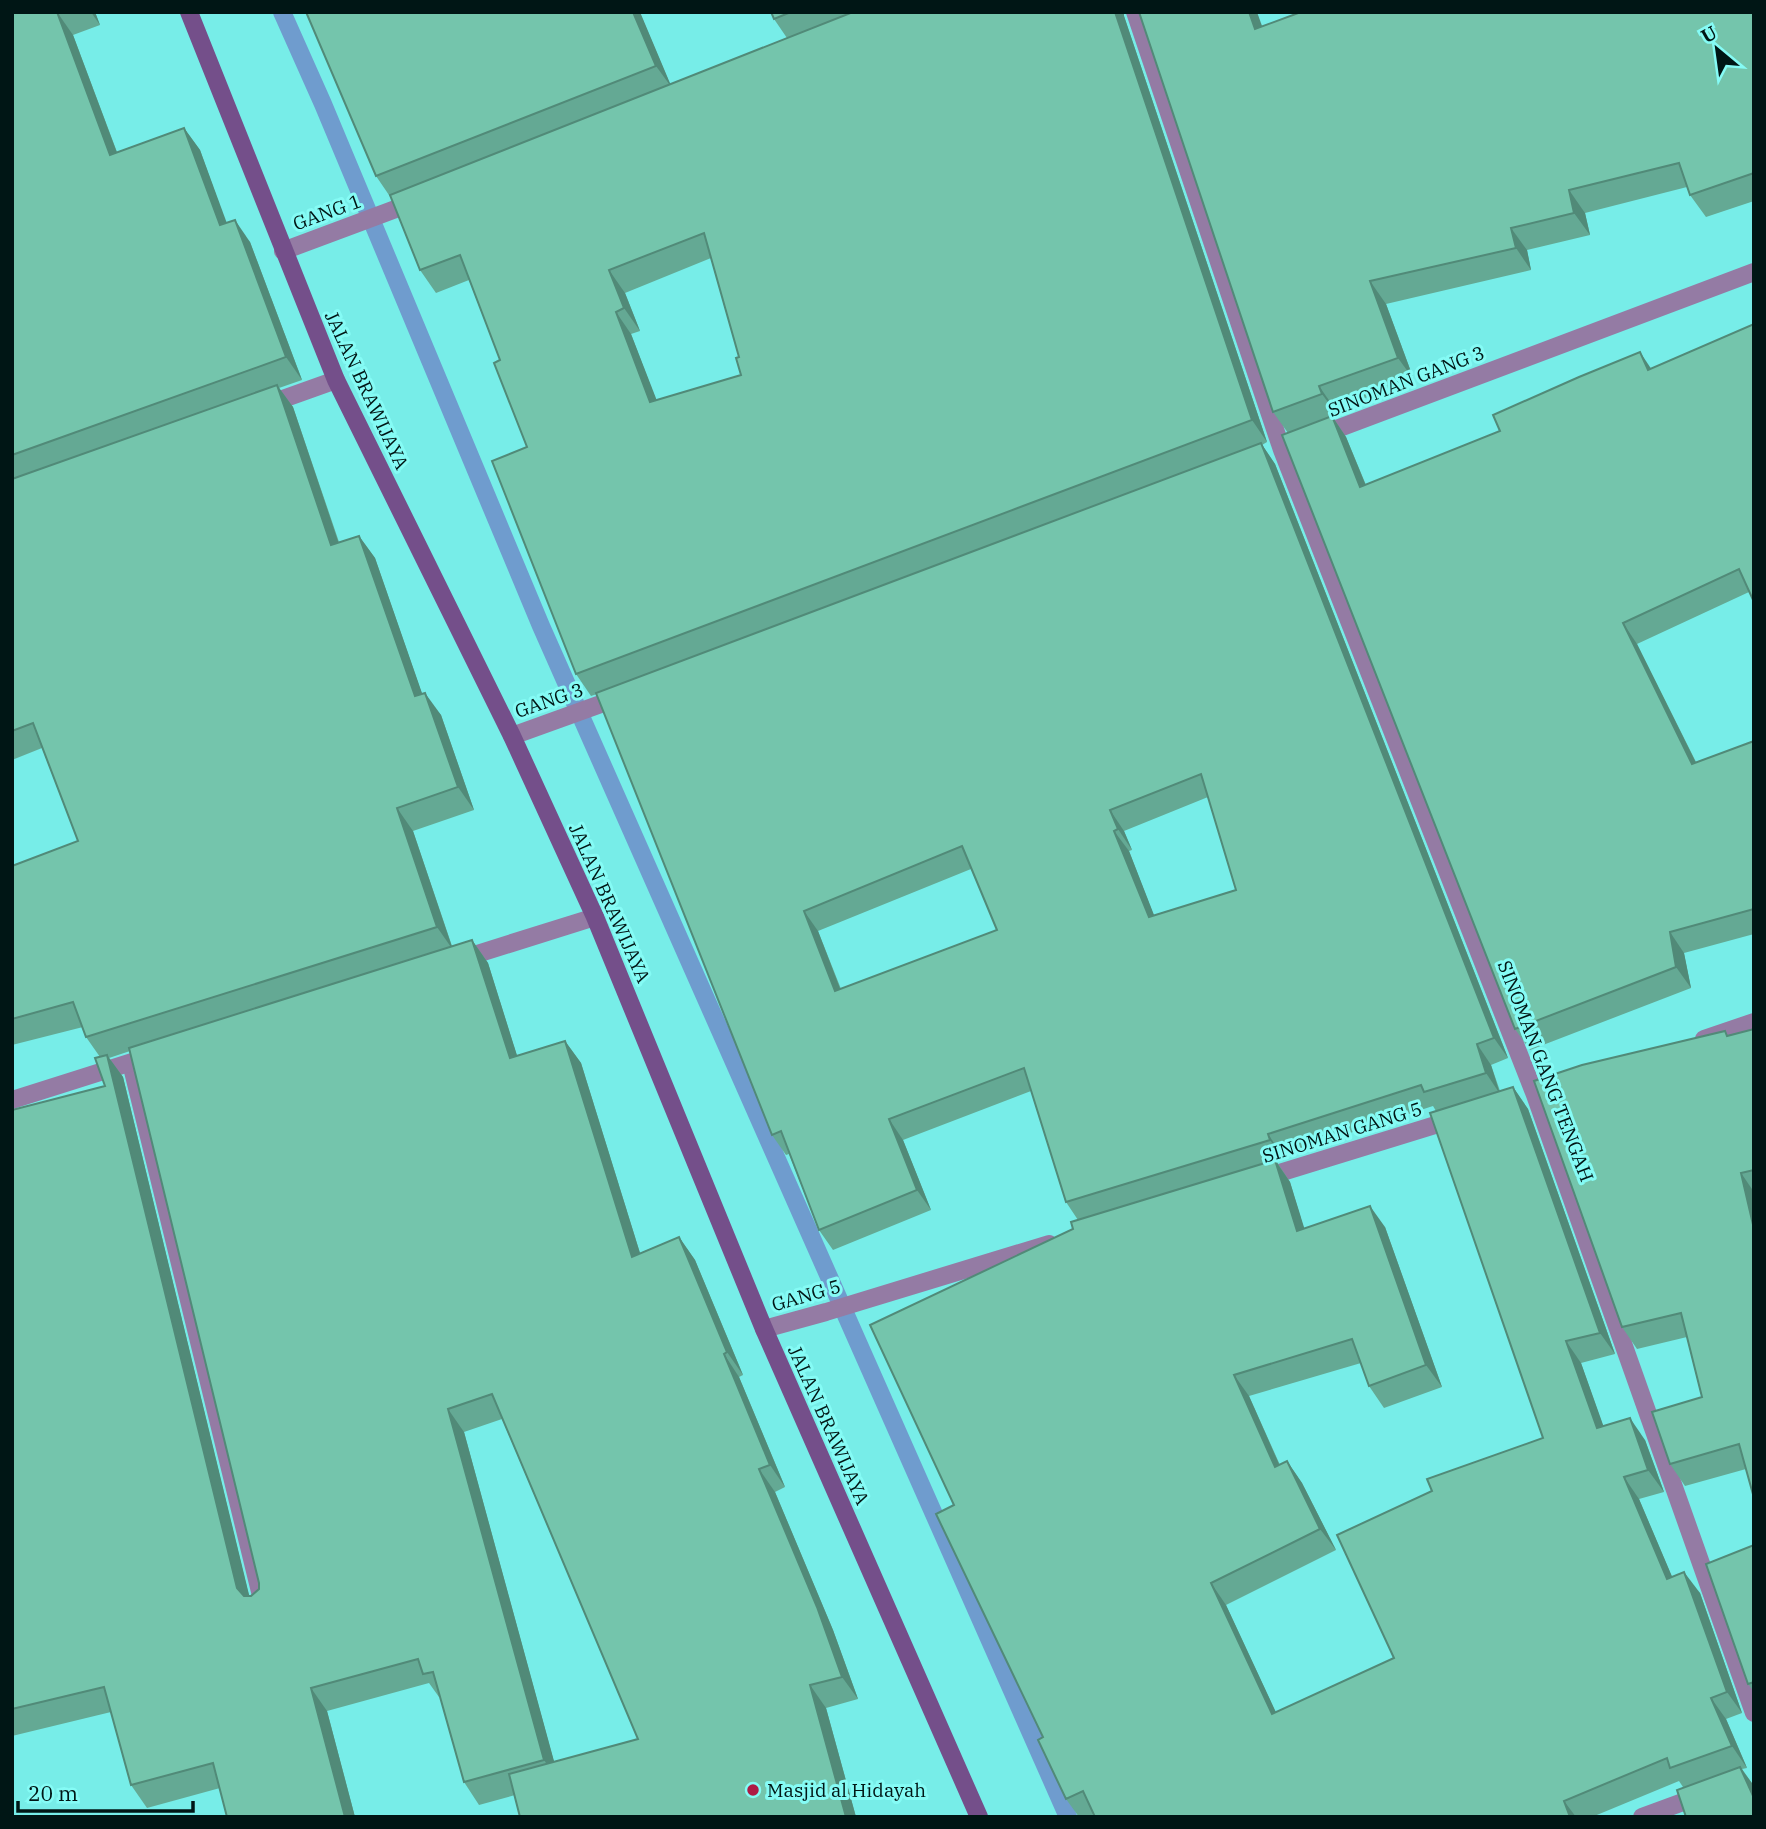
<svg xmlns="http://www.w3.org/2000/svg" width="1766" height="1829" font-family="'IBM Plex Serif',serif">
<rect width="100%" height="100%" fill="#77ede8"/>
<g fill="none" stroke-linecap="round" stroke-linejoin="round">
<path stroke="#6f9cce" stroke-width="18" d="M282,12L323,104L541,626L1068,1817"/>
<g stroke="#947ba4" stroke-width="18">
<path d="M1135,12L1282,450L1535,1095L1754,1713"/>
<path d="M283,251L417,201"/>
<path d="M266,405L336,380"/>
<path d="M1318,436L1754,272"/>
<path d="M512,736L623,696"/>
<path d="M458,960L595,917"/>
<path d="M1704,1039L1754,1022"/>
<path d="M131,1063L264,1608"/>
<path d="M12,1100L154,1055"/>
<path d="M1260,1179L1458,1118"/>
<path d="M764,1329L826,1312L1049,1244"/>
<path d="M1642,1817L1702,1795"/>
</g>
<path stroke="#744f8a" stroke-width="18" d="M189,12L336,380L512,736L595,917L764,1329L979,1817"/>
</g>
<g fill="#64a994" fill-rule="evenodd">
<path d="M12,12H95L100,25L73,35L117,152L184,128L200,150L226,223L250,242L302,380L279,388L293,407L339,542L359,536L375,558L422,694L441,715L474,810L413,831L452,946L472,940L488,963L517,1056L565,1041L581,1063L640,1253L679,1237L695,1260L743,1375L739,1377L785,1487L775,1492L833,1630L858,1699L826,1708L856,1817H520L515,1795L479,1805L464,1782L440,1697H439L429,1683L327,1711L355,1817H227L220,1788L147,1808L131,1785L111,1712L12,1736V1110L105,1086L100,1057L86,1037L83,1027L12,1045V866L78,841L42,748L12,760ZM130,1051L259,1583V1589L251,1596H249L123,1077L109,1058ZM502,1419L638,1739L554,1762L464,1432Z"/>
<path d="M306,12H641L640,13L670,84L787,38L774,19L771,12H1124V16L1267,442L1262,445L1275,464L1508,1058L1491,1065L1500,1091L1513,1087L1528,1109L1615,1354L1581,1363L1603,1426L1645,1440L1664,1492L1639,1499L1672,1577L1700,1593L1742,1713L1726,1719L1747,1768L1742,1769L1754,1786L1683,1787L1679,1781L1592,1817H1095L1094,1814L1089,1817H1079L1066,1799L954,1505L1073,1229L1078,1220L1066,1202L1031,1091L903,1140L931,1210L833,1250L819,1230L789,1154L786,1155L772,1135L597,694L591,696L576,674L527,447L500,360L469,280L436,293L420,270L391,198L376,176ZM711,258L739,357L741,375L656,400L631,334L640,331L625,293ZM1208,797L1236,890L1154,916L1129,851L1132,850L1124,831ZM971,869L997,930L841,989L818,931ZM1433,1106L1436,1111L1543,1438L1432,1491L1394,1658L1276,1713L1226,1605L1336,1550L1302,1483L1287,1461L1280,1465L1249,1396L1361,1363L1369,1386L1384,1408L1442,1387L1385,1227L1304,1229L1290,1182L1277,1162L1284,1160L1282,1155Z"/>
<path d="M1754,12V201L1706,217L1690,195L1687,187L1585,213L1590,235L1527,250L1531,270L1386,304L1414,380L1335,409L1338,416L1333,418L1346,437L1366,485L1500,431L1640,352L1749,592L1637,644L1696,762L1754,741V934L1684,953L1691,988L1530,1050L1515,1029L1288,433L1273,412L1262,26Z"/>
<path d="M1754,1029V1498L1746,1469L1685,1486L1670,1464L1702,1397L1687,1337L1637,1349L1622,1327L1728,1035Z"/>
<path d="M1754,1545V1692L1748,1684Z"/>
</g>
<g fill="#518a78">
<path d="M57,12L73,35L126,177L110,155Z"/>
<path d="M91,12H95L100,25Z"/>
<path d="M633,12H640L672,88L656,66Z"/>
<path d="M1115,12H1124V16L1267,442L1252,420Z"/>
<path d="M1249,12H1257L1271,51L1255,29Z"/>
<path d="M184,128L200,150L236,248L220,225Z"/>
<path d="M1569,190L1585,213L1590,235L1574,213Z"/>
<path d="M235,220L250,242L302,380L286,357Z"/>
<path d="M1511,228L1527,250L1531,270L1516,248Z"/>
<path d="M609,270L625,293L640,331L624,308Z"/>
<path d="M1370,281L1386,304L1414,380L1398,358Z"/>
<path d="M616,312L631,334L666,424L650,402Z"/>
<path d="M1640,352L1654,373L1648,370Z"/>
<path d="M277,385L293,407L347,568L331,545Z"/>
<path d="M1319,386L1335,409L1338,416L1322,394Z"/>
<path d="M1332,416L1346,437L1375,508L1360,487Z"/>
<path d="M1261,443L1275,464L1508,1058L1494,1038Z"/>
<path d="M359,536L375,558L431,719L415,696Z"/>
<path d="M1623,623L1637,644L1707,785L1692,764Z"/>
<path d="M425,693L441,715L474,810L458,787Z"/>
<path d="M397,808L413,831L453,950L437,927Z"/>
<path d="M1110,810L1124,831L1132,850L1118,829Z"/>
<path d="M1114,831L1129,851L1163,938L1149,917Z"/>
<path d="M804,911L818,931L849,1012L835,991Z"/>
<path d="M1670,932L1684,953L1691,988L1676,967Z"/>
<path d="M472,940L488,963L525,1081L510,1058Z"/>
<path d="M565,1041L581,1063L648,1279L632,1257Z"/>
<path d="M1477,1044L1491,1065L1500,1094L1486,1073Z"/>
<path d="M107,1055L123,1077L253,1611L237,1588Z"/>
<path d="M1513,1087L1528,1109L1615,1354L1600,1333Z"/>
<path d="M889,1119L903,1140L931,1210L917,1190Z"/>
<path d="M1268,1134L1282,1155L1284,1160L1270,1140Z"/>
<path d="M1275,1160L1290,1182L1312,1253L1297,1231Z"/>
<path d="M1741,1173L1754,1192V1229Z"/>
<path d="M1370,1206L1385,1227L1442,1387L1426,1365Z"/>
<path d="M679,1237L695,1260L743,1375L727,1352Z"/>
<path d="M1566,1341L1581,1363L1612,1450L1597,1428Z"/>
<path d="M724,1354L739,1377L785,1487L770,1465Z"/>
<path d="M1234,1375L1249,1396L1290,1489L1275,1467Z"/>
<path d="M448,1409L464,1432L560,1783L544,1760Z"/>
<path d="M1630,1418L1645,1440L1664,1492L1648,1470Z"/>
<path d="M1287,1461L1302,1483L1336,1550L1320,1529Z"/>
<path d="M759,1469L775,1492L833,1630L858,1699L842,1677Z"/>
<path d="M1624,1477L1639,1499L1682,1600L1667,1579Z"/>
<path d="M1684,1572L1700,1593L1742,1713L1727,1692Z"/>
<path d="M1211,1583L1226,1605L1287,1736L1272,1714Z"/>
<path d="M810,1685L826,1708L856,1817H846Z"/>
<path d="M311,1688L327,1711L355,1817H345Z"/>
<path d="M1711,1698L1726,1719L1747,1768L1732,1746Z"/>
<path d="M1740,1767L1754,1786V1798Z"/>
<path d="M1564,1801L1576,1817H1570Z"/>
</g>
<g fill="#74c5ac" stroke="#518a78" stroke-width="2" fill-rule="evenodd">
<path d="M12,12H57L110,155L184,128L220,225L235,220L286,357L12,455Z"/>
<path d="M306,12H633L656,66L376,176Z"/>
<path d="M771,12H791L774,19Z"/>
<path d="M853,12H1115L1252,420L576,674L492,461L527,447L494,363L500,360L460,255L420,270L390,195ZM704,233L739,357L736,358L741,375L650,402L616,312L624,308L609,270Z"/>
<path d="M1139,12H1249L1255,29L1301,12H1754V173L1690,195L1679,163L1569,190L1574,213L1511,228L1516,248L1370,281L1398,358L1319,386L1322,394L1273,412Z"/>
<path d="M1754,324V602L1739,569L1623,623L1692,764L1754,741V909L1670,932L1676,967L1515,1029L1282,435L1332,416L1360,487L1500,431L1493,415L1579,377L1640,352L1648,370Z"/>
<path d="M277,385L331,545L359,536L415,696L425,693L458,787L397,808L437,927L86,1037L73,1002L12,1019V866L78,841L33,723L12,731V479Z"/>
<path d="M1261,443L1494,1038L1477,1044L1486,1073L1424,1092L1421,1085L1268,1134L1270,1140L1066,1202L1024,1068L889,1119L917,1190L819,1230L781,1131L772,1135L596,693ZM1201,774L1236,890L1149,917L1114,831L1118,829L1110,810ZM962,846L997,930L835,991L804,911Z"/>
<path d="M472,940L510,1058L565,1041L632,1257L679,1237L727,1352L724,1354L770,1465L759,1469L817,1607L842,1677L810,1685L846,1817H520L509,1774L638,1739L492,1394L448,1409L544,1760L464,1782L433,1672L423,1674L418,1659L311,1688L345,1817H227L213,1763L131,1785L104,1687L12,1709V1110L105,1086L95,1058L107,1055L237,1588L244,1596H251L259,1589V1583L129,1048Z"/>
<path d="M1754,1029V1170L1741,1173L1754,1229V1498L1739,1444L1670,1464L1652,1412L1702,1397L1681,1313L1622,1327L1534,1081L1582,1065L1725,1031L1727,1036Z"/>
<path d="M1513,1087L1600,1333L1566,1341L1597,1428L1630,1418L1648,1470L1624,1477L1667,1579L1684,1572L1727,1692L1711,1698L1732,1746L1670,1768L1667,1758L1564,1801L1570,1817H1095L1083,1791L1066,1799L1038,1740L1043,1737L936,1514L954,1505L870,1325L1073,1229L1071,1222L1275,1160L1297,1231L1370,1206L1426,1365L1369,1386L1352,1339L1234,1375L1275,1467L1287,1461L1320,1529L1211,1583L1272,1714L1394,1658L1337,1535L1432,1491L1427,1479L1543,1438L1430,1113Z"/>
<path d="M1754,1545V1682L1748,1684L1706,1564Z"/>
<path d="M1740,1767L1754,1798V1817H1686L1677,1790Z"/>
</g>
<circle fill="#ae1b45" stroke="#85fbf5" stroke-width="2.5" cx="753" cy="1790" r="7"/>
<g text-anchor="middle" stroke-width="6" stroke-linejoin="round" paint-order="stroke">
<g font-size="19" fill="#001615" stroke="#85fbf5">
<text transform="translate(327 212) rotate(-20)" y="7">GANG 1</text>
<text transform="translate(1406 381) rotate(-21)" y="7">SINOMAN GANG 3</text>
<text transform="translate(367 390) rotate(65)" y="7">JALAN BRAWIJAYA</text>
<text transform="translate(549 700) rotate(-19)" y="7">GANG 3</text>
<text transform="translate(610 903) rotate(66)" y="7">JALAN BRAWIJAYA</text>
<text transform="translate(1546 1071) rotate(69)" y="7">SINOMAN GANG TENGAH</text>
<text transform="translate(1342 1132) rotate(-17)" y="7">SINOMAN GANG 5</text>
<text transform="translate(806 1295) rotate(-16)" y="7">GANG 5</text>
<text transform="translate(829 1425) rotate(66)" y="7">JALAN BRAWIJAYA</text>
</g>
<g font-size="19" fill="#001615" stroke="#85fbf5" text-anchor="start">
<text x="767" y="1797">Masjid al Hidayah</text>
</g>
</g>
<rect width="1766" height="1829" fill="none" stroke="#001615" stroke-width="28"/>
<g transform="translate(1717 49) rotate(331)" stroke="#85fbf5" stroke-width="5" paint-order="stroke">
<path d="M0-5L12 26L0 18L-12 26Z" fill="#001615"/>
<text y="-10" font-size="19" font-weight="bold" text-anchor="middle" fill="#001615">U</text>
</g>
<path d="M18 1801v10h175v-10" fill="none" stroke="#001615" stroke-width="3.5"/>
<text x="28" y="1801" font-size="21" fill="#001615" stroke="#85fbf5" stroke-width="5" paint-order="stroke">20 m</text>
</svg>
